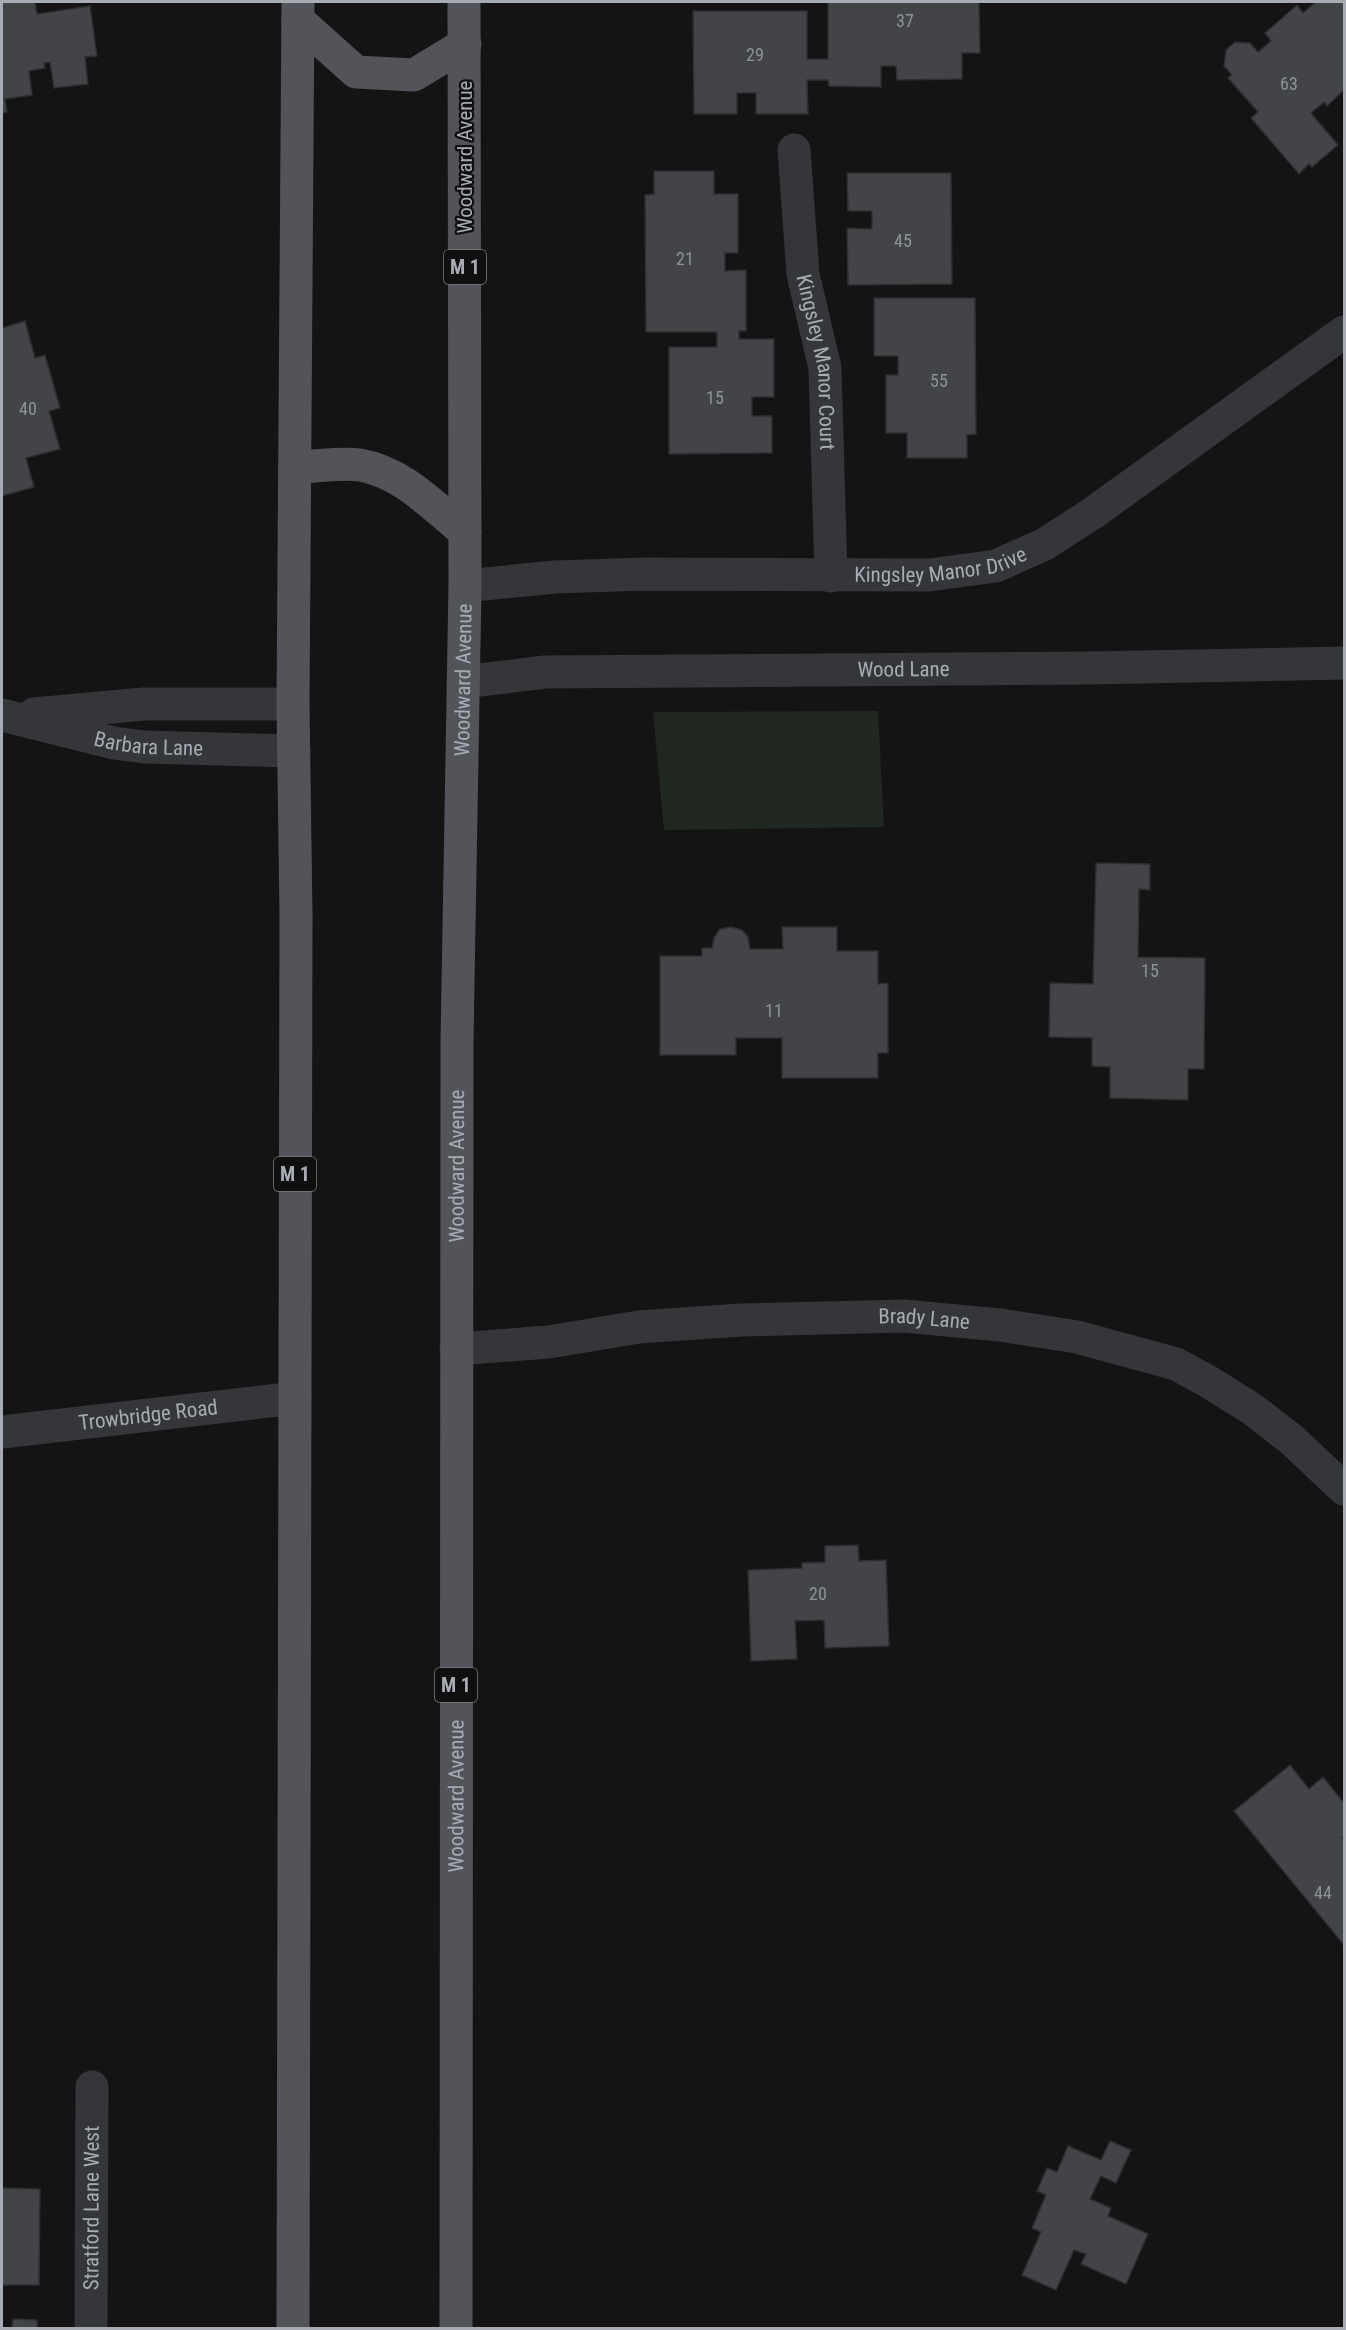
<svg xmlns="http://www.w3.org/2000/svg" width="1346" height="2330" font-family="'Roboto Condensed',sans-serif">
<rect width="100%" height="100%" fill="#141415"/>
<path fill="#212821" d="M878,711L884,827L664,830L653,712Z"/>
<g fill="#434448" stroke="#2e2e31" stroke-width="1.5">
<path d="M2,2H35L37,14L90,6L97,56L85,57L88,84L54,88L50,62L44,63L45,68L29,71L32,95L5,99L7,112L2,113Z"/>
<path d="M828,2H979L980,53H962V79L897,80L896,66H881V87L829,86L828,80H807L808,114H756V93H737V114H694L693,11H807V59H828Z"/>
<path d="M1316,2H1344V90L1327,106L1324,102L1311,113L1338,145L1312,167L1309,164L1299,174L1251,118L1258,112L1228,78L1232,75L1224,66L1226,50L1235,42L1250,43L1258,52L1271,41L1265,33L1297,5L1303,13Z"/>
<path d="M654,171H714V194H738V253H725V271L746,270V331H739V339H774V397H752V416H772V453L669,454V347H717V332H646L645,195L654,194Z"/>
<path d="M847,173H951L952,284L848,285L847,228L872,229V211H848Z"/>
<path d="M874,298H975L976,434L967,435V458H907V433H886V375H898V356H874Z"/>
<path d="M25,321L35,358L45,355L60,408L49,411L60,449L26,458L34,487L2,496V328Z"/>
<path d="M1096,863L1150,864V890L1139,889L1138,957L1205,958L1204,1069H1188V1100L1110,1098V1067L1092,1066V1038L1049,1037L1050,983L1093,984Z"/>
<path d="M731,927L742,930L748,937L750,949H783L782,927H837V951H878V984L888,983V1053H878V1078H782V1038H736V1055H660V956H702V948H712L714,938L720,929Z"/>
<path d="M858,1545L859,1561L886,1560L889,1646L825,1648L824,1620L795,1621L797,1659L751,1661L748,1570L802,1568V1563L825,1562V1546Z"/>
<path d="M1290,1765L1309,1789L1323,1777L1344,1803V1836L1342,1837L1344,1840V1945L1234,1811Z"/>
<path d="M1110,2141L1131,2150L1116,2183L1101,2176L1090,2199L1111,2208L1108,2216L1148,2234L1126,2284L1081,2264L1086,2254L1074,2250L1056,2290L1022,2275L1041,2232L1032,2228L1046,2195L1037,2191L1047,2168L1057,2172L1068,2146L1101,2160Z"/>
<path d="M2,2188L40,2189L39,2285H2Z"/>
<path d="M13,2319L37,2320V2328H12Z"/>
</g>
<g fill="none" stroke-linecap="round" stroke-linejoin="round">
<g stroke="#35363a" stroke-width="33">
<path id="s1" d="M794,150L803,274L825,368L831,576"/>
<path id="s2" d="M465,586L555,577L646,574L929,575L996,566L1045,544L1093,513L1344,332"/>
<path id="s3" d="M463,682L545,672L1088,668L1344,663"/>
<path d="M34,714L144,704H293"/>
<path id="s4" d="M2,715L114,743L144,747L294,751"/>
<path id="s5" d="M456,1349L549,1342L639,1327L741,1320L904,1316L1000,1325L1077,1337L1176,1364L1209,1382L1252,1409L1291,1439L1344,1489"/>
<path id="s6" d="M2,1432L295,1398"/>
<path id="s7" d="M91,2328L92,2087"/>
</g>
<g stroke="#525459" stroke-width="33">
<path d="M298,20L356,72L414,75L465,44"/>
<path d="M295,467C316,467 340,462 360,465C402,472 433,506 465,532"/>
<path d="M293,2328L296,915L293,704L298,2"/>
<path id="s8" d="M456,2328L457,1041L465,586L464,2"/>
</g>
</g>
<g text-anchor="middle" stroke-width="4.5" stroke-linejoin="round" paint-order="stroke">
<g font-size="18" fill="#8e9299">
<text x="905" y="27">37</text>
<text x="755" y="61">29</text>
<text x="1289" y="90">63</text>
<text x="903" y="247">45</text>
<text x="685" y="265">21</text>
<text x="939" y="387">55</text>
<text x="715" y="404">15</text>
<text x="28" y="415">40</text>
<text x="1150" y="977">15</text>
<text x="774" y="1017">11</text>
<text x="818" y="1600">20</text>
<text x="1323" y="1899">44</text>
</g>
<g fill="#0f0f10" stroke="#797d83" stroke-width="1.5">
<rect x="444" y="250" width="42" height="34" rx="4.5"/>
<rect x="274" y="1157" width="42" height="34" rx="4.5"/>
<rect x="435" y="1668" width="42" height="34" rx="4.5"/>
</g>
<g font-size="20" font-weight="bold" fill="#a7acb4">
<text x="465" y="274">M 1</text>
<text x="295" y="1181">M 1</text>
<text x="456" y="1692">M 1</text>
</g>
<g font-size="21" fill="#a7acb4" stroke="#0f0f10">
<text transform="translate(465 157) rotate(-90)" y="7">Woodward Avenue</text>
<text dy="7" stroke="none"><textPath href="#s1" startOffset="214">Kingsley Manor Court</textPath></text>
<text dy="7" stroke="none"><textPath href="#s2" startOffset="477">Kingsley Manor Drive</textPath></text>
<text dy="7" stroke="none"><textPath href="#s3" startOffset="441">Wood Lane</textPath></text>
<text dy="7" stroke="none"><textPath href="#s8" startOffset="1648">Woodward Avenue</textPath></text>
<text dy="7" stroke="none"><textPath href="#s4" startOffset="150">Barbara Lane</textPath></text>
<text dy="7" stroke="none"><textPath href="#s8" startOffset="1162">Woodward Avenue</textPath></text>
<text dy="7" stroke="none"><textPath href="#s5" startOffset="470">Brady Lane</textPath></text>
<text dy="7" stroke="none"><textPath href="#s6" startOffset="147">Trowbridge Road</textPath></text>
<text dy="7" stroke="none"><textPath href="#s8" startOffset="532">Woodward Avenue</textPath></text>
<text dy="7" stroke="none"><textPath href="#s7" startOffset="120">Stratford Lane West</textPath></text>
</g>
</g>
<rect width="1346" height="2330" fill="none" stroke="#a7acb4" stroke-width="6"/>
</svg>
